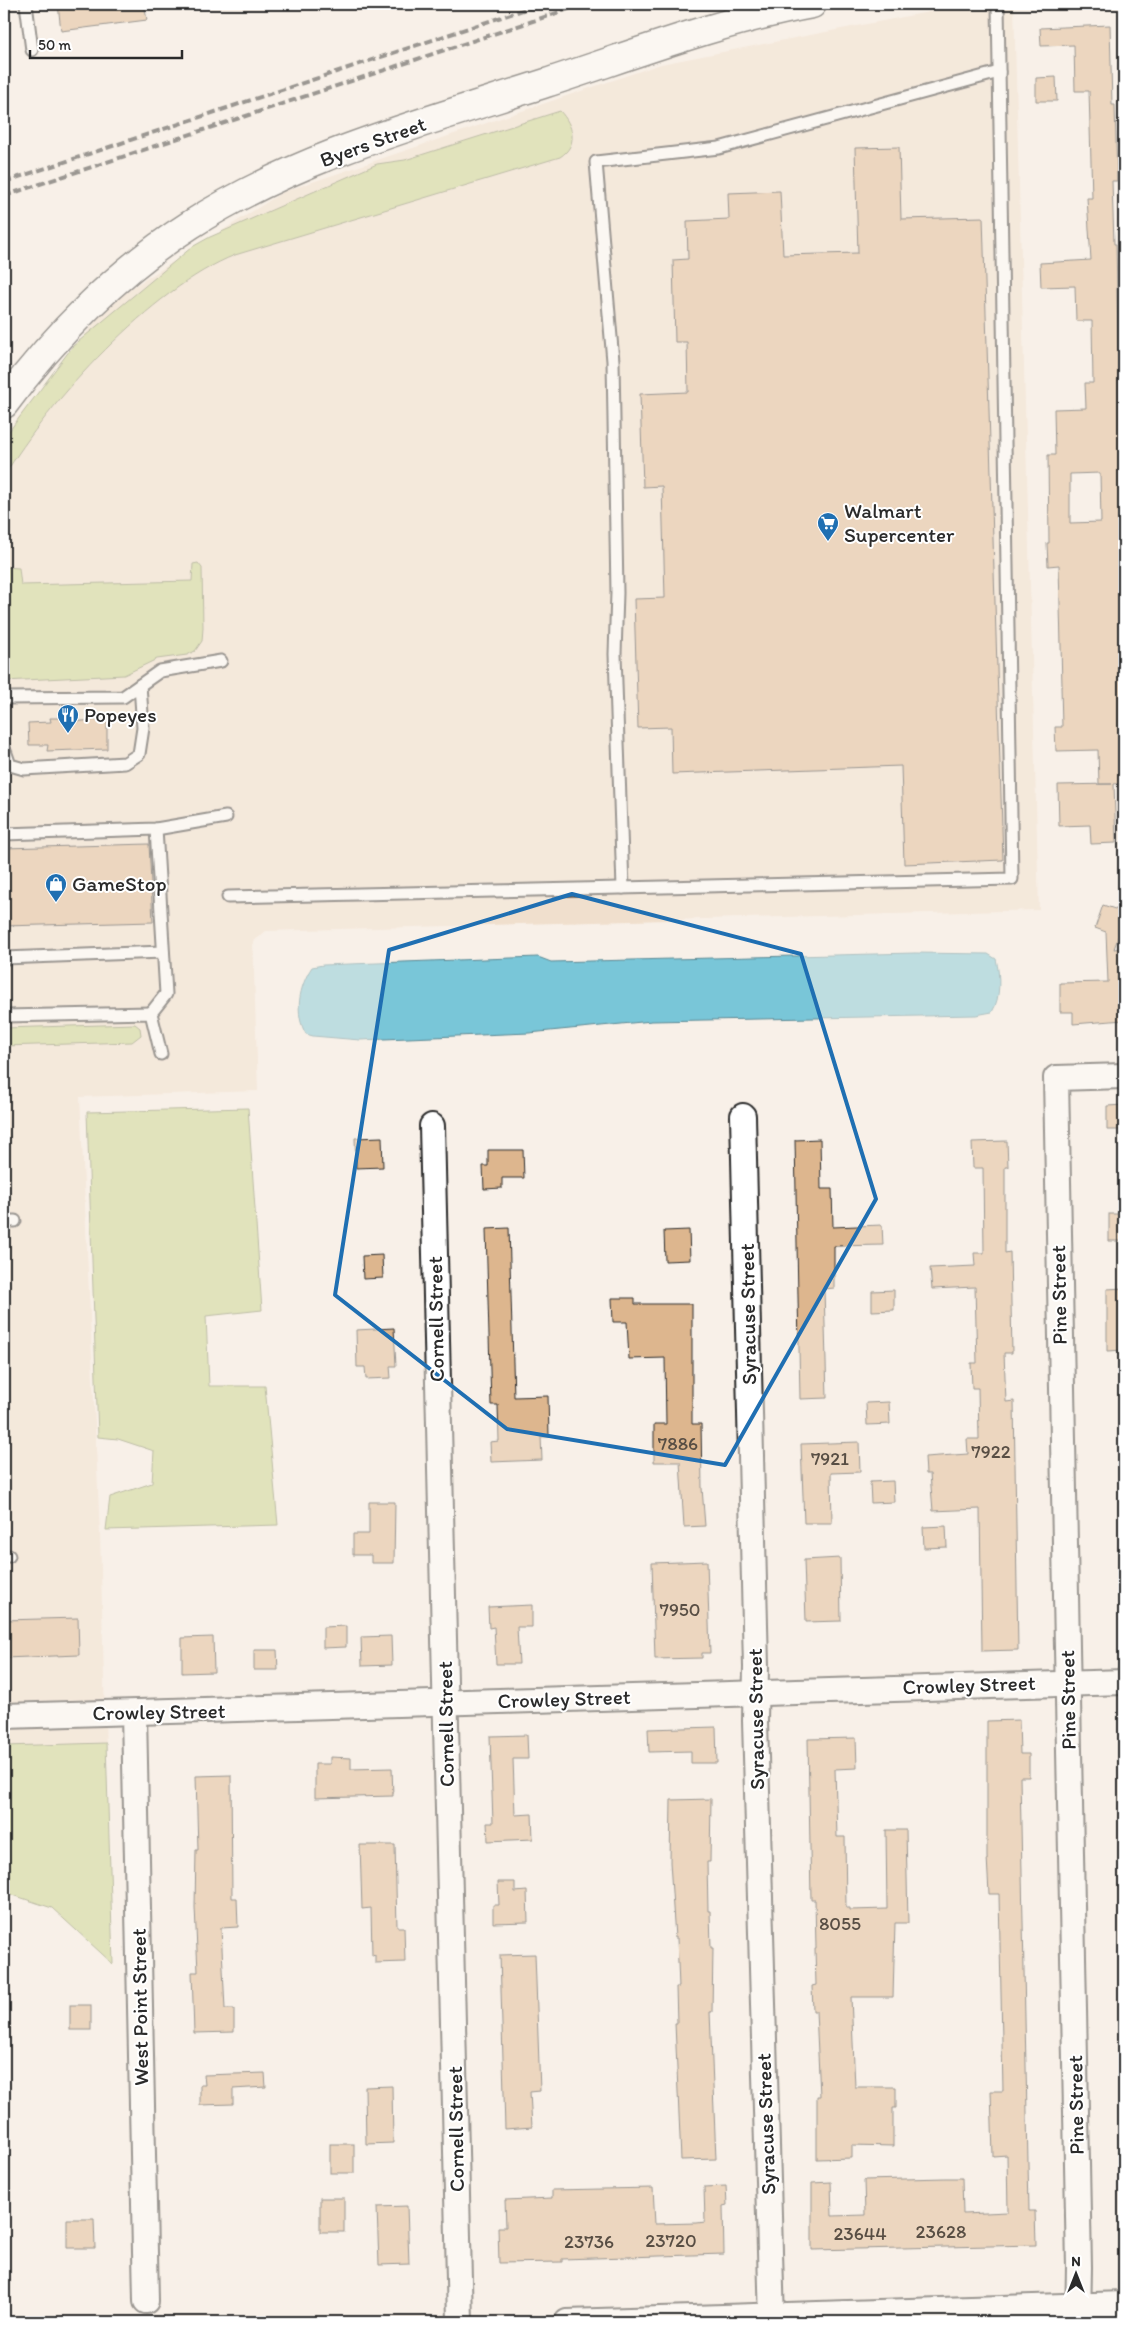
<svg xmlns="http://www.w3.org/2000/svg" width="1128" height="2326" font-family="Itim,sans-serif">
<rect width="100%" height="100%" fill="#f8f0e8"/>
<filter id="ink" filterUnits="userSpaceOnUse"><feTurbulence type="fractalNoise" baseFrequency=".02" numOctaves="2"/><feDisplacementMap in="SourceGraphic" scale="10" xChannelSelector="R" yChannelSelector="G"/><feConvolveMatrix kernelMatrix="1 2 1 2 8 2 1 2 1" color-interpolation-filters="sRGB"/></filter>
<g filter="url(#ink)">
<path fill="#f0dfcd" d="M970,4H1014L1039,910L266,931L253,941L258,1091L80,1097L100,1533L106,1751L4,1754V435L113,300L283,192L661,64Z"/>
<g fill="#c5d387" stroke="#787f59">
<path d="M560,111C573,125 579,145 560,157L235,255C152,288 49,401 4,476V438L73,346L192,247L210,237L377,164L405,160Z"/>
<path d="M198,563L202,568L203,628L202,641L195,651L187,655L157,659L124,675L4,681V567L19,568L21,585L192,581L193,564Z"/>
<path d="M135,1024L140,1028L141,1035L132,1042L4,1046V1028Z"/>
<path d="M248,1108L262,1310L206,1316L209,1386H265L278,1525L106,1530L110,1497L152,1483L154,1451L118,1439L98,1437L87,1112Z"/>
<path d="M106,1743L113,1964L52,1908L4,1892V1746Z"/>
</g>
<path fill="#79c6d8" stroke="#5a8893" d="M915,953L988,954L996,959C1000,975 1001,998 992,1012L976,1015L652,1021L529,1033L360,1040L313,1036L306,1034C294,1014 299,986 312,967L323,965L538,957L551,962Z"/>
<g fill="#ddb68e" stroke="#2b2b2b" fill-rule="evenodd">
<path d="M58,4H144L147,20L61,31Z"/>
<path d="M1110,25L1112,105H1115L1117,181H1112L1114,244H1116L1121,475H1124V783L1114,784L1116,843L1091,844L1090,825L1059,826L1058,785L1112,784H1099L1098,750L1056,751L1055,727H1062L1061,686H1062L1059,565L1048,566L1047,543H1049L1048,455H1055L1054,409L1086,408L1085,383H1093L1092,321H1076L1075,286L1041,287L1040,263L1091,260L1087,198H1092L1089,91H1075L1074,45L1041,46L1040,28ZM1100,473L1101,522L1070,523V474Z"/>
<path d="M1056,77L1057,101H1036V78Z"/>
<path d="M899,147L901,219L983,217L1003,860L904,864L901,766L672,774L671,727L638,728L634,599L665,598L662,486L643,487L640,394L688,392L687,342H675L673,260L688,259L687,221L729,219L728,193L780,191L783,255L858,253L855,148Z"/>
<path d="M50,718H69L70,722L107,719V749L47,751L48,745H29L28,723L51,722Z"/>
<path d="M149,844L153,922L4,926V848Z"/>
<path d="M1103,905L1124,912V920L1114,949L1124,948V1020L1073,1024V1012H1060V983L1108,982L1106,932L1095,928Z"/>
<path d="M1124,1105V1130H1107V1106Z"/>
<path d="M382,1137L383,1167L356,1168L355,1138Z"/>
<path d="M820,1139L821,1189H832L833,1227L882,1225L883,1245L834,1246V1288L824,1289L827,1398L800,1399L795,1140Z"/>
<path d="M1007,1141L1008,1167H1005V1253L1010,1252L1012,1353H1004L1006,1402L1014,1401L1018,1650L982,1651L980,1509L933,1511L930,1474H926L925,1457L968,1454L967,1439H979L978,1388H972L971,1363H977L975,1287L932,1289L930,1268L975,1266L974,1253H984L983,1168H973L972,1142Z"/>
<path d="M488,1150H523L524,1178H502V1188L484,1189L483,1166H488Z"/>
<rect x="1109" y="1214" width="15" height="27"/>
<path d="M509,1228L514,1397L548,1396L549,1437H541L542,1460L491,1462L490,1442L499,1441L498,1405H491L486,1229Z"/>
<path d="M689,1230L690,1260L665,1261L664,1231Z"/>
<path d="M382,1255L383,1278L363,1279L362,1256Z"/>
<path d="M1124,1288V1350L1107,1351V1289Z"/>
<path d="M894,1290V1310L872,1311V1291Z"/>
<path d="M612,1298H635V1304H692V1424H701L702,1488L705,1526L684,1527L680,1462H654V1424H666L665,1358L629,1359L627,1322H613Z"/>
<path d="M394,1328L396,1366H390L391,1378L366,1379L365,1367H357L356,1330Z"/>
<path d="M889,1402L890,1424L867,1425L866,1403Z"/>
<path d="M859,1442L860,1472L831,1473L832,1523H804L801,1444Z"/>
<path d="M893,1481L894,1502L871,1503L870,1482Z"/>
<path d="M369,1502H395L394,1563H371V1555H353V1534H369Z"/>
<path d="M946,1526L947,1547L924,1548L923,1527Z"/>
<path d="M840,1558L841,1621L806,1622L804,1560Z"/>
<path d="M707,1561L710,1653H702V1658L655,1659L652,1563Z"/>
<path d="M532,1605V1627H517L519,1664H496L494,1627L489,1628L488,1607Z"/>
<path d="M78,1618L79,1655L4,1658V1620Z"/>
<path d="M346,1626V1647L323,1648V1627Z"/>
<path d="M391,1636L392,1665L362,1666L361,1637Z"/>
<path d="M213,1637L214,1672L182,1673V1638Z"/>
<path d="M254,1650H277L278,1670H254Z"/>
<path d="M1019,1720L1020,1754H1029V1777H1020L1029,2211H1035L1036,2245L812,2250V2183L831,2182L832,2216L865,2215L864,2180L945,2178H962L963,2214L1008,2212L1007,2155L993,2156L991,2091H1003L999,1894H989L987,1857V1721Z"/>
<path d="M716,1727L717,1763H691V1751L649,1752L648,1729Z"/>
<path d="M527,1735L528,1759H513L515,1815L532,1814L533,1839L488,1841L487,1823H493L490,1736Z"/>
<path d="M856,1738L857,1768L835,1769L837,1837H845L846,1908H850V1910L887,1909L886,1830H906L908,1923H895L893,1997H851L855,2087H896V2108H893V2146L852,2145V2158L817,2159V2096H820L816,2011H813L812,1986L816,1985L815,1949H816L815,1900H811L808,1739Z"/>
<path d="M330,1757L351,1758V1769L392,1768L393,1796L315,1798V1764H330Z"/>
<path d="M231,1775L232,1898H237L238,1927L221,1928L225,2009H234V2032L194,2033L192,1972H198L195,1907L196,1850H198L196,1776Z"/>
<path d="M711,1799L710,1862H707L708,1911H710L711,1948H713L712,2012H710L716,2159L681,2160L675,2023H677L676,1987H679L677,1938H675L670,1862L671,1800Z"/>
<path d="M360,1845H395L397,1927H404L405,1962L375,1963V1955L372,1956L371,1908L362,1909Z"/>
<path d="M498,1882H515V1892L527,1891L528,1922L493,1923V1905H499Z"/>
<path d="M535,1954L540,2091L530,2092L532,2127L505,2129L500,1955Z"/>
<rect x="70" y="2005" width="21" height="25"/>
<path d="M265,2073L266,2087L233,2089V2104L200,2105V2085H205L204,2075Z"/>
<path d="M392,2086L393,2143L366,2144L365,2087Z"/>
<rect x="330" y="2144" width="24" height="29"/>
<path d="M726,2186L727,2205L723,2206L724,2254L562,2259V2262L499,2263L498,2227H506L505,2200L552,2198V2190L653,2188L655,2224L697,2223L705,2222L704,2187Z"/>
<rect x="320" y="2198" width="24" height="34"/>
<path d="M407,2206L409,2264L379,2265L377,2207Z"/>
<path d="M67,2219H94L95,2248H67Z"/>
</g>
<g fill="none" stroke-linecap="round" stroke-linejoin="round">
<g stroke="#2b2b2b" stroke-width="15">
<g id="lane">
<path d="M26,4L32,50"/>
<path d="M4,698L123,697L160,671L221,661"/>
<path d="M4,748L10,765L24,769L125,763L139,754L143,728L140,685"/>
<path d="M4,834L156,829L226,817"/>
<path d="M623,888L615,654L617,593L613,361L596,162L719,148L999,72"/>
<path d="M228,897L1012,879L998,4"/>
<path d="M4,958L163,952"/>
<path d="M151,1013L166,994L156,829"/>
<path d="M4,1016L151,1013L161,1054"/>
<path d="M4,1221H15"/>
<path d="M4,1556H9"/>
</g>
</g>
<g stroke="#2b2b2b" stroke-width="28">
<g id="street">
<path d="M743,1116L756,1667L755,1721L772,2322"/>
<path d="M432,1126L460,2322"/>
<path d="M134,1713L146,2301"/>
<path d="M4,1716L1124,1682"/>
<path d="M567,2322L1124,2304"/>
<path d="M1078,2322L1079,2267L1056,1078L1124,1076"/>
</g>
</g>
<g stroke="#2b2b2b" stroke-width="31">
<path id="secondary" d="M4,404C54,336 118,271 190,225C297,156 425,122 546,83C632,55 723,20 812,4"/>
</g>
<use href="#lane" stroke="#fff" stroke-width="11"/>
<use href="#street" stroke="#fff" stroke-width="24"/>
<use href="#secondary" stroke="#fff" stroke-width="28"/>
<g stroke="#2b2b2b" stroke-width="4" stroke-dasharray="8 4" stroke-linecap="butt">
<path d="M4,182L541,4"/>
<path d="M4,196L584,4"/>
</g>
</g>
</g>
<path d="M0 0H1128V2326H0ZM572,894L801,954L876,1199L725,1465L507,1429L335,1295L389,950Z" fill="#f8f0e8" fill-opacity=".55" fill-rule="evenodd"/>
<path fill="none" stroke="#1f6fb2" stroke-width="4" stroke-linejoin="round" d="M572,894L801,954L876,1199L725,1465L507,1429L335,1295L389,950Z"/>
<defs>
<g id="supermarket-pin" transform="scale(1.125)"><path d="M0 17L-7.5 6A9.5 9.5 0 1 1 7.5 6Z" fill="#1f6fb2" stroke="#fff"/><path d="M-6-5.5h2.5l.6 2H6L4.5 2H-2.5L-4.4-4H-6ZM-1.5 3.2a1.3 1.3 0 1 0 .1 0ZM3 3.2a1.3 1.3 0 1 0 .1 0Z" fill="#fff"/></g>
<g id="restaurant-pin" transform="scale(1.125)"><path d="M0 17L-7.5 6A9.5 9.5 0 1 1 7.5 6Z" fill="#1f6fb2" stroke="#fff"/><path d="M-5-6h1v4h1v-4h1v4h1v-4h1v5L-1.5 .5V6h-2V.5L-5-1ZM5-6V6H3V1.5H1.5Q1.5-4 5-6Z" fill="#fff"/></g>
<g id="shop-pin" transform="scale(1.125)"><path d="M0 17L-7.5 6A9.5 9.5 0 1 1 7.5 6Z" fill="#1f6fb2" stroke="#fff"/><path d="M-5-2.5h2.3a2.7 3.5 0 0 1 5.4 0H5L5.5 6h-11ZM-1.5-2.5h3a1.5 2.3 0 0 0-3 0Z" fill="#fff"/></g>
</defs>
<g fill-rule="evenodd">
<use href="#supermarket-pin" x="828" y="523"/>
<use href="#restaurant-pin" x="68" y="715"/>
<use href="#shop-pin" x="56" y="884"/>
</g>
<g text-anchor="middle" stroke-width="4" stroke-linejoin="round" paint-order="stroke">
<g font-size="19" fill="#584e44">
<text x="678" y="1450">7886</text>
<text x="991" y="1458">7922</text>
<text x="830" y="1465">7921</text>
<text x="680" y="1616">7950</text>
<text x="840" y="1930">8055</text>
<text x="941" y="2238">23628</text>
<text x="860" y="2240">23644</text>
<text x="671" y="2247">23720</text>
<text x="589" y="2248">23736</text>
</g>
<g font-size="21" fill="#2b2b2b" stroke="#fff">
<text transform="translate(373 142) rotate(-20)" y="7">Byers Street</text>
<text transform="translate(1059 1295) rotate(-91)" y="7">Pine Street</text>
<text transform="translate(748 1314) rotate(-91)" y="7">Syracuse Street</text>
<text transform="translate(436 1319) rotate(-91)" y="7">Cornell Street</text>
<text transform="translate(969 1685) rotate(-2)" y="7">Crowley Street</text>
<text transform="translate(564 1699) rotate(-2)" y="7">Crowley Street</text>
<text transform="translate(1068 1700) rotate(-91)" y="7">Pine Street</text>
<text transform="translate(159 1712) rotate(-1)" y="7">Crowley Street</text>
<text transform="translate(756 1719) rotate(-91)" y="7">Syracuse Street</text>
<text transform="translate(446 1724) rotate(-91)" y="7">Cornell Street</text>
<text transform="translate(140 2007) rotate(-91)" y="7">West Point Street</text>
<text transform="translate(1076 2105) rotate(-91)" y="7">Pine Street</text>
<text transform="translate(766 2124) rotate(-92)" y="7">Syracuse Street</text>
<text transform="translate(456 2129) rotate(-91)" y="7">Cornell Street</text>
</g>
<g font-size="21" fill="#2b2b2b" stroke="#fff" text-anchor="start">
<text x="844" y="518">Walmart<tspan x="844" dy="24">Supercenter</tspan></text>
<text x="84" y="722">Popeyes</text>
<text x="72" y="891">GameStop</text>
</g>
</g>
<rect width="1128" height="2326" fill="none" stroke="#fff" stroke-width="20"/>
<rect x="10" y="10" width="1108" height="2306" fill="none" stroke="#2b2b2b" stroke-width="2" filter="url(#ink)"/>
<g transform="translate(1076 2274)" stroke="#ffffff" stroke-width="4" paint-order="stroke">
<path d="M0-4L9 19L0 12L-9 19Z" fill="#2b2b2b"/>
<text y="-8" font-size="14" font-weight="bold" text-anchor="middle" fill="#2b2b2b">N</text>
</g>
<path d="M30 50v8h152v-8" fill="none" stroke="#2b2b2b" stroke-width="2.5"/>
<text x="38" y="50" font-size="15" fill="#2b2b2b" stroke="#ffffff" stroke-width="4" paint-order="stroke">50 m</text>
</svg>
